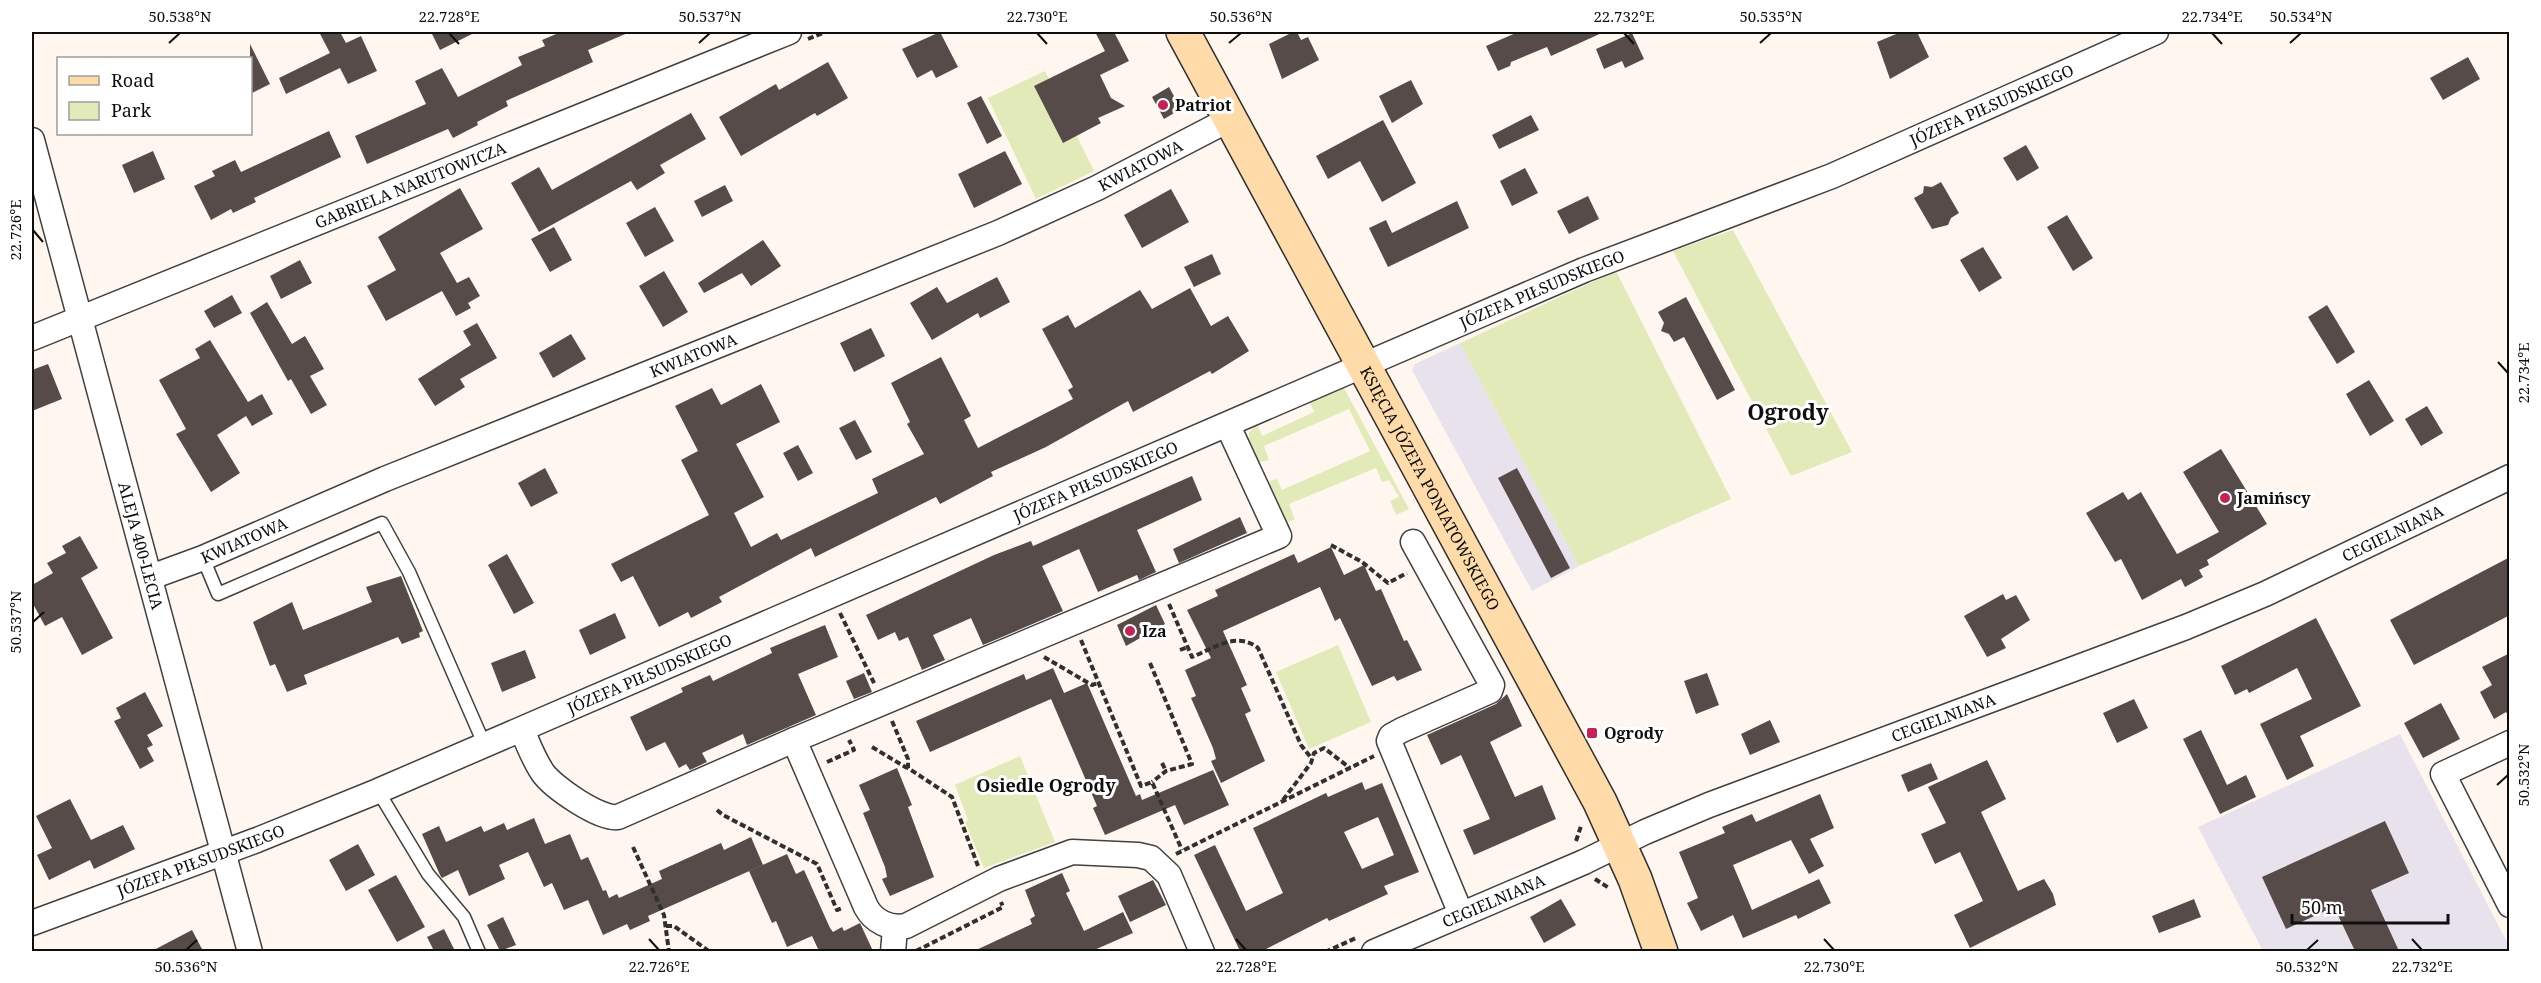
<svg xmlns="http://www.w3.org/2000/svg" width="2541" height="983" font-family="'Noto Serif',serif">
<rect width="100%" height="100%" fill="#fff7ef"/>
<g fill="#e8e2ed">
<path d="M1460,343L1579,566L1532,591L1412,370L1415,364Z"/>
<path d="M2400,734L2509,946V951H2263L2198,827Z"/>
</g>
<g fill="#e1eab8">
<path d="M1045,71L1094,171L1036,199L988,98Z"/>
<path d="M1733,230L1852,452L1791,476L1673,251Z"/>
<path d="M1616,271L1731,499L1579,566L1460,343Z"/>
<path d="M1343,386L1409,509L1396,515L1390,501L1399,497L1389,480L1382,482L1376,468L1289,504L1295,519L1286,523L1267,490L1270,481L1277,479L1282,490L1370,451L1349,409L1264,446L1269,460L1260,462C1249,456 1248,444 1249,432L1257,424L1262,436L1314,412L1309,400Z"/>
<path d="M1338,645L1371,722L1309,749L1276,672Z"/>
<path d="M1020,756L1055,842L984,868L965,822L968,820L955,785Z"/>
</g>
<g fill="#574b4a" fill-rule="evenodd">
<path d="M319,32H340L346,43L361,36L377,71L348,84L340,68L286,94L279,78L330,53Z"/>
<path d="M431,32H476L440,50Z"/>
<path d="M561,32H630L588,50L593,62L506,101L508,106L477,122L478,125L453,138L448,129L367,164L355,136L426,104L415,81L442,68L458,97L522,65L518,57L545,46L542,40Z"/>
<path d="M940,32L958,67L936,78L932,70L917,78L902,49Z"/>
<path d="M1095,32H1114L1129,61L1100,75L1111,98L1125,106L1098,118L1101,123L1063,143L1034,86L1105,51Z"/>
<path d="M1293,32H1297L1301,40L1308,37L1319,60L1282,79L1269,44Z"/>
<path d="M1518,32H1604L1551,56L1547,47L1511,62L1510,66L1498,71L1486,46Z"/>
<path d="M1901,32H1917L1929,57L1890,79L1877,42Z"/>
<path d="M1632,33L1644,59L1625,68L1622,61L1604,69L1596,49Z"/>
<path d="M250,44L270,84L250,94Z"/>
<path d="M2468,57L2480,79L2443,100L2430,78Z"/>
<path d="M828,62L848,98L817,116L815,113L741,156L719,117L776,84L779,90Z"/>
<path d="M1411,80L1423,104L1392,123L1379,96Z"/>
<path d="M1169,87L1181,109L1164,119L1152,97Z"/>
<path d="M981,96L1002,136L987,144L967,103Z"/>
<path d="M691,113L706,139L660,165L665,173L637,190L631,181L539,232L511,183L539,167L552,190Z"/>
<path d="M1531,115L1539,130L1499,149L1492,135Z"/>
<path d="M1383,120L1416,183L1382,202L1360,161L1328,179L1316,156Z"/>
<path d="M329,131L341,157L254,198L256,202L233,213L231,209L211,220L194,186L215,176L212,171L235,160L241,172Z"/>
<path d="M2026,145L2039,168L2017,181L2003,158Z"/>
<path d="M153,151L165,179L134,193L122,165Z"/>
<path d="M1005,151L1022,184L974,208L958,174Z"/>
<path d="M1525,168L1538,193L1512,206L1500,181Z"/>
<path d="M1941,182L1959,213L1951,218L1948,225L1932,229L1914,198L1923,193L1924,186L1932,187Z"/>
<path d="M725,185L733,201L702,217L694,201Z"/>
<path d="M460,188L483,229L440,253L457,283L469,277L480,296L468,303L471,308L456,316L442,291L386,321L367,286L396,270L378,237Z"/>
<path d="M1171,189L1189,222L1142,248L1124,215Z"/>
<path d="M1588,196L1599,219L1569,234L1557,211Z"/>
<path d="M1457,201L1469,228L1388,267L1369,228L1386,220L1392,233Z"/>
<path d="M655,207L674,241L645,257L626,223Z"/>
<path d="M2067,215L2093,258L2073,271L2047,227Z"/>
<path d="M554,227L572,260L550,272L531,239Z"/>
<path d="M763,240L781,266L751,286L742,273L704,293L698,283Z"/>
<path d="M1983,247L2002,278L1979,292L1960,260Z"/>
<path d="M1212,254L1221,274L1194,287L1184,267Z"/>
<path d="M300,260L312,283L281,299L270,276Z"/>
<path d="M664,271L688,312L663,327L639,286Z"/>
<path d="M997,277L1010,302L980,318L978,313L932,340L910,303L937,287L947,303Z"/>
<path d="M1190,288L1211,326L1228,316L1249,351L1212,374L1210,371L1133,412L1128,401L1046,447L991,472L993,476L940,504L936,497L815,557L811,548L719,597L722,602L691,618L688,612L659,627L633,576L621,582L611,564L709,515L681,460L698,451L675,406L712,388L721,405L761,384L780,422L736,444L764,497L734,513L751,547L777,533L781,540L878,493L872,479L924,454L907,424L910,422L891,383L941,357L971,416L964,420L978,448L1073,399L1068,390L1073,387L1042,329L1068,315L1075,328L1140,290L1152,309Z"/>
<path d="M232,295L242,313L214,328L204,311Z"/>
<path d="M1686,297L1735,390L1717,400L1684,337L1674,342L1669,334L1661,331L1664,323L1658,312Z"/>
<path d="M267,302L292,344L305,336L324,369L310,376L327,405L311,414L291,379L288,381L250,313Z"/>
<path d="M2327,305L2355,352L2337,364L2308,317Z"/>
<path d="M477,323L497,358L460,379L465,387L435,406L418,379L471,345L463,331Z"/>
<path d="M871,328L885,356L854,372L840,343Z"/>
<path d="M571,334L586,359L553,378L539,353Z"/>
<path d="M210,340L248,402L262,394L273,414L252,426L246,416L217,435L240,473L211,492L176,434L186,429L159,380L200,358L195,349Z"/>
<path d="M48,364L62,399L32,411V370Z"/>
<path d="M2369,380L2394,421L2370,436L2346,394Z"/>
<path d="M2427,406L2443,433L2421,446L2405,419Z"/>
<path d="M855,420L872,452L856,460L839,428Z"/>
<path d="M798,445L813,473L798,481L783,453Z"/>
<path d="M2221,449L2267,524L2207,560L2209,565L2199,570L2203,577L2185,587L2181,579L2142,600L2121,559L2115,562L2086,513L2123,492L2128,500L2141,492L2177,554L2219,532L2183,472Z"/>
<path d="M545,468L558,493L531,507L518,483Z"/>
<path d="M1517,468L1570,568L1551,578L1498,478Z"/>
<path d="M1192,476L1202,500L1137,530L1156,572L1139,580L1137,575L1098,592L1079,549L1042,566L1063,611L983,645L971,618L933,635L945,660L922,670L908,637L899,641L895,632L878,640L866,615L994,555L1031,541L1033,546Z"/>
<path d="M1240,517L1247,533L1179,563L1173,549Z"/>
<path d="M80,536L98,568L81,578L113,638L82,655L62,617L45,626L32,602V585L53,573L47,563L66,553L62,546Z"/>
<path d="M1331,547L1344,575L1364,565L1376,591L1381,589L1404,641L1407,640L1422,670L1397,681L1394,676L1372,686L1340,618L1335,621L1320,587L1223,631L1247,685L1241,688L1251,711L1245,714L1265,761L1221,783L1211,761L1216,759L1213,748L1191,698L1196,696L1185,670L1211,658L1187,610L1218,596L1215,590L1294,554L1298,563Z"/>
<path d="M507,554L534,603L514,614L488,565Z"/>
<path d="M2510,557V615L2414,665L2390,620Z"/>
<path d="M401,576L423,631L419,633L420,637L402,644L398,637L304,675L307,684L287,692L275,664L270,666L253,622L292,602L303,630L372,602L366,587Z"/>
<path d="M2003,594L2006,600L2016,595L2030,620L2001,639L2006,648L1987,657L1964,616Z"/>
<path d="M1156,605L1165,624L1126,646L1117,625Z"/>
<path d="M615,613L626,638L590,655L579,630Z"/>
<path d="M2316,618L2361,706L2300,736L2314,766L2287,780L2260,724L2312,699L2297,668L2249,693L2247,689L2235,695L2221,666Z"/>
<path d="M825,625L838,657L798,674L816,715L747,745L743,734L702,753L707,762L690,770L686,764L679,768L665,742L646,751L630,717L683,692L681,688L710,675L713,681L772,653L770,648Z"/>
<path d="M525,650L536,678L502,692L491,663Z"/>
<path d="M2510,653V719L2506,712L2494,719L2480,692L2492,685L2482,667Z"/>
<path d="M1053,668L1064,693L1087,683L1136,796L1140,794L1142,800L1213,770L1229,805L1184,825L1175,805L1105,835L1093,808L1097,806L1051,699L930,752L916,721L1024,674L1026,680Z"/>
<path d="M864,673L872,692L854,699L846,681Z"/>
<path d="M1707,673L1719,705L1696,714L1684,681Z"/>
<path d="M145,692L163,726L147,735L153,745L147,748L154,761L140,769L114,721L121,718L116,708Z"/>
<path d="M1507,694L1522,726L1490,742L1515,797L1542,785L1556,819L1474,855L1463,830L1490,819L1461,755L1441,765L1427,735L1496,704Z"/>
<path d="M2134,699L2148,728L2117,743L2103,713Z"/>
<path d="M2441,703L2460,739L2423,758L2404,723Z"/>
<path d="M1770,720L1780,742L1750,755L1741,734Z"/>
<path d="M2201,730L2227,785L2246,775L2256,797L2220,814L2183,739Z"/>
<path d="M1987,760L2006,799L1981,812L2018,891L2044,879L2053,894L2056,905L1970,948L1954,915L1983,901L1960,852L1935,864L1921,834L1946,823L1928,787Z"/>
<path d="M1931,763L1938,779L1908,792L1901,775Z"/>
<path d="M897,768L912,805L908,807L934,877L890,896L882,879L887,877L885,867L863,813L870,810L859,785Z"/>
<path d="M1362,782L1365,790L1382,783L1419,872L1384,886L1388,894L1329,921L1327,918L1262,951H1240L1194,855L1215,845L1246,911L1283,893L1253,828L1326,793L1328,797ZM1378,817L1394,855L1362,869L1344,832Z"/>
<path d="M1820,794L1834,828L1810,839L1824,866L1809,874L1791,840L1733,865L1752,910L1819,879L1831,903L1798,919L1796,915L1743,938L1733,915L1701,931L1687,903L1698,898L1679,852L1725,833L1722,827L1752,814L1756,822Z"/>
<path d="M70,799L91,840L123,825L135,849L94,869L90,860L49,880L37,855L52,848L36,816Z"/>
<path d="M534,818L545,844L570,834L581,860L588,857L603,891L606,890L609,898L617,894L619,898L662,879L659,871L721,843L724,850L751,837L763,865L648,916L650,921L630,930L627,924L603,935L588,900L564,910L552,883L544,887L528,852L499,865L505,879L469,896L458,870L442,878L440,875L422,834L439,826L446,842L481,826L484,832L504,823L507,830Z"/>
<path d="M2385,821L2409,873L2371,890L2399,951H2355L2334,907L2286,929L2262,877Z"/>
<path d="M358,844L375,875L346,891L329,860Z"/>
<path d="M787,854L796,874L804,870L830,928L833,932L842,927L844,931L860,923L873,951H819L812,936L787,947L776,921L772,923L749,871Z"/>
<path d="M1062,873L1070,891L1066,893L1084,931L1123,912L1133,933L1092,951H974L1032,924L1030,919L1035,916L1025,890Z"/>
<path d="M396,875L425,927L397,942L368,890Z"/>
<path d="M1153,880L1166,905L1130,922L1118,896Z"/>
<path d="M1561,899L1576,925L1544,943L1530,917Z"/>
<path d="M2194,899L2201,917L2159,933L2152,916Z"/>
<path d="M503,917L516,945L500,951L487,925Z"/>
<path d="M444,929L455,951H434L427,937Z"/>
<path d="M192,930L203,951H152Z"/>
</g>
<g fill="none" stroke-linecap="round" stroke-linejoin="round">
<g stroke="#414141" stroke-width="15">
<g id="lane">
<path d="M203,558L218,594L382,523L409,572L485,746"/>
<path d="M378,791L428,874L464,917L479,952"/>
</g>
</g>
<g stroke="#414141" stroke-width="27">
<g id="street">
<path id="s1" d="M32,140L250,952"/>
<path id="s2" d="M32,338L789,32"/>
<path d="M1413,542L1492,685L1490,691L1402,730L1391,736L1389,741L1461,914"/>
<path id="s3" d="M151,577L203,558L385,479L998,233L1097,188L1230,119"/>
<path d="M522,730C528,744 534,760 543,773C553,787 600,820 618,817L794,740L1279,536L1228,426"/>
<path d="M794,740L866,907C874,922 890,929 906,926L999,879L1072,852L1138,855L1151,858L1169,875L1202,952"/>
<path d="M2510,743L2443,774L2510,905"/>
<path id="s4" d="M32,923L257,840L378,791L1584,270L1832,176L2156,32"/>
<path d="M893,952L895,928"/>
<path id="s5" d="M1374,952L1584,862L1645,832L1709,805L2186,627L2265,594L2510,477"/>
</g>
</g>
<g stroke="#303030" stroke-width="36">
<g id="secondary">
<path id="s6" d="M1183,32L1600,802L1635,879L1661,952"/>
</g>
</g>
<g stroke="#303030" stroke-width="4" stroke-dasharray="6 3" stroke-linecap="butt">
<path d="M808,39L825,32"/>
<path d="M1331,545L1362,562L1388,583L1407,573"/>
<path d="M1169,604L1192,657C1214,648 1237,631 1258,648L1301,745L1312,759"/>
<path d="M840,613L875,685"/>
<path d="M1081,640L1141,786L1152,782L1182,850"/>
<path d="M1180,650L1188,647"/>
<path d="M1044,657L1092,685L1098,683"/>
<path d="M1150,663L1192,764L1166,771L1152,782"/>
<path d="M892,721L908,759V768L952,797L978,866"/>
<path d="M872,747L907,768"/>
<path d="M827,762L854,750L849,740"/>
<path d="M1162,763L1166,771"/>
<path d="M1283,800L1311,763L1314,753L1324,748L1350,768"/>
<path d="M717,810L723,815L817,864L837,910L843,908"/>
<path d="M1576,841L1581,826"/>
<path d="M633,847L664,915L669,952"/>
<path d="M1176,854L1374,756"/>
<path d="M1595,879L1609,888"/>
<path d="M666,926H674L710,952"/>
<path d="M916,951L1003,907L1001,902"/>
<path d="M1325,952L1356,938"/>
</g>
<use href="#lane" stroke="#fff" stroke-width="12"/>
<use href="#street" stroke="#fff" stroke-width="24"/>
<use href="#secondary" stroke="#ffdbaa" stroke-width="33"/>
</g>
<path fill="none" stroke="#0e0e0e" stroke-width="2" d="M449,33L459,44M1037,33L1047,44M1624,33L1634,44M2212,33L2222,44M169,43L180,33M699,43L710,33M1229,43L1241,33M1760,43L1771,33M2290,43L2301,33M33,230L43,242M2498,362L2508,373M33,622L44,612M2497,785L2508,775M649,939L659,950M1236,939L1246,950M1824,939L1834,950M2412,939L2422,950M186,950L197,940M2307,950L2318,940"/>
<g fill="#c0245b" stroke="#fff" stroke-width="2">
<circle cx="1163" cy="105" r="6"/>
<circle cx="2225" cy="498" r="6"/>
<circle cx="1130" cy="631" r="6"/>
<rect x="1586" y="727" width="12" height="12" rx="3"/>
</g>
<g text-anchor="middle" stroke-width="6" stroke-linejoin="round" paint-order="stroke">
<g font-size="16" font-weight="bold" fill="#0e0e0e" stroke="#fff" text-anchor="start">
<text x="1175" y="111">Patriot</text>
<text x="2237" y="504">Jamińscy</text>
<text x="1142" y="637">Iza</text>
<text x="1604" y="739">Ogrody</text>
</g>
<g font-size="16" fill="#0e0e0e" stroke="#fff">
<text dy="6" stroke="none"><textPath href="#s4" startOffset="2124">JÓZEFA PIŁSUDSKIEGO</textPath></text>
<text dy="6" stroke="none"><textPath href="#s3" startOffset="1072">KWIATOWA</textPath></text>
<text dy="6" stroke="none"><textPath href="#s2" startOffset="408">GABRIELA NARUTOWICZA</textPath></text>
<text dy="6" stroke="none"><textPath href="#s4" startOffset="1638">JÓZEFA PIŁSUDSKIEGO</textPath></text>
<text dy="6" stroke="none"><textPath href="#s3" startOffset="586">KWIATOWA</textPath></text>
<text dy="6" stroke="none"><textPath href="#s4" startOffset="1152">JÓZEFA PIŁSUDSKIEGO</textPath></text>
<text dy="6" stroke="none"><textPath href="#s6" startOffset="519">KSIĘCIA JÓZEFA PONIATOWSKIEGO</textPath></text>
<text dy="6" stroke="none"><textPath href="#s5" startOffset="1102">CEGIELNIANA</textPath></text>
<text dy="6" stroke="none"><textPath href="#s3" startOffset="100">KWIATOWA</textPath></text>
<text dy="6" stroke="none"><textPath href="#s1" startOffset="420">ALEJA 400-LECIA</textPath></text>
<text dy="6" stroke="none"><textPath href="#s4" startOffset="666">JÓZEFA PIŁSUDSKIEGO</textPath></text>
<text dy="6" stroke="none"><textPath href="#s5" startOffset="616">CEGIELNIANA</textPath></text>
<text dy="6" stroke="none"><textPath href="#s4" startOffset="180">JÓZEFA PIŁSUDSKIEGO</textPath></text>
<text dy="6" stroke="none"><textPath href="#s5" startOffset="130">CEGIELNIANA</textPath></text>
</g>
<g font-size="18" font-weight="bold" fill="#0e0e0e" stroke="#fff">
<text x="1046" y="792">Osiedle Ogrody</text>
</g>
<g font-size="22" font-weight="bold" fill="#0e0e0e" stroke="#fff">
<text x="1788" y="420">Ogrody</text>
</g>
</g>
<rect width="2541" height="983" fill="none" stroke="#ffffff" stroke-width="66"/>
<rect x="57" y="57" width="195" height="78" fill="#ffffff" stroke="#9f9f9f" stroke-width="1.5"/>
<rect x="69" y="76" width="30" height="9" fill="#ffdbaa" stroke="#9f9f9f" stroke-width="1.5"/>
<text x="111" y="87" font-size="18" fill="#0e0e0e">Road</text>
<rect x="69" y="102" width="30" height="18" fill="#e1eab8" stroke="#9f9f9f" stroke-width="1.5"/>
<text x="111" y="117" font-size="18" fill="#0e0e0e">Park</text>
<path d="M2292 914v9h156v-9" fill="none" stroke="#0e0e0e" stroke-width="3"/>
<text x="2301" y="914" font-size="18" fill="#0e0e0e" stroke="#ffffff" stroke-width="4.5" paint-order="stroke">50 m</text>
<rect x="33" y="33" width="2475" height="917" fill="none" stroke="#0e0e0e" stroke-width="2"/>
<g font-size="15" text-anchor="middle" fill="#0e0e0e">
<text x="180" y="22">50.538°N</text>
<text x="449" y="22">22.728°E</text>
<text x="710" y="22">50.537°N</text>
<text x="1037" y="22">22.730°E</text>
<text x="1241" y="22">50.536°N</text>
<text x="1624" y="22">22.732°E</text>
<text x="1771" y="22">50.535°N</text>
<text x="2212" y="22">22.734°E</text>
<text x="2301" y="22">50.534°N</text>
<text transform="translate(16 230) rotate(-90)" y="5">22.726°E</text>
<text transform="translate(2524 373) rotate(-90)" y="5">22.734°E</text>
<text transform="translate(16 622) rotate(-90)" y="5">50.537°N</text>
<text transform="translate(2524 775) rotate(-90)" y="5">50.532°N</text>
<text x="186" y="972">50.536°N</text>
<text x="659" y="972">22.726°E</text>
<text x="1246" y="972">22.728°E</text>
<text x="1834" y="972">22.730°E</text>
<text x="2307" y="972">50.532°N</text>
<text x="2422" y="972">22.732°E</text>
</g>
</svg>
